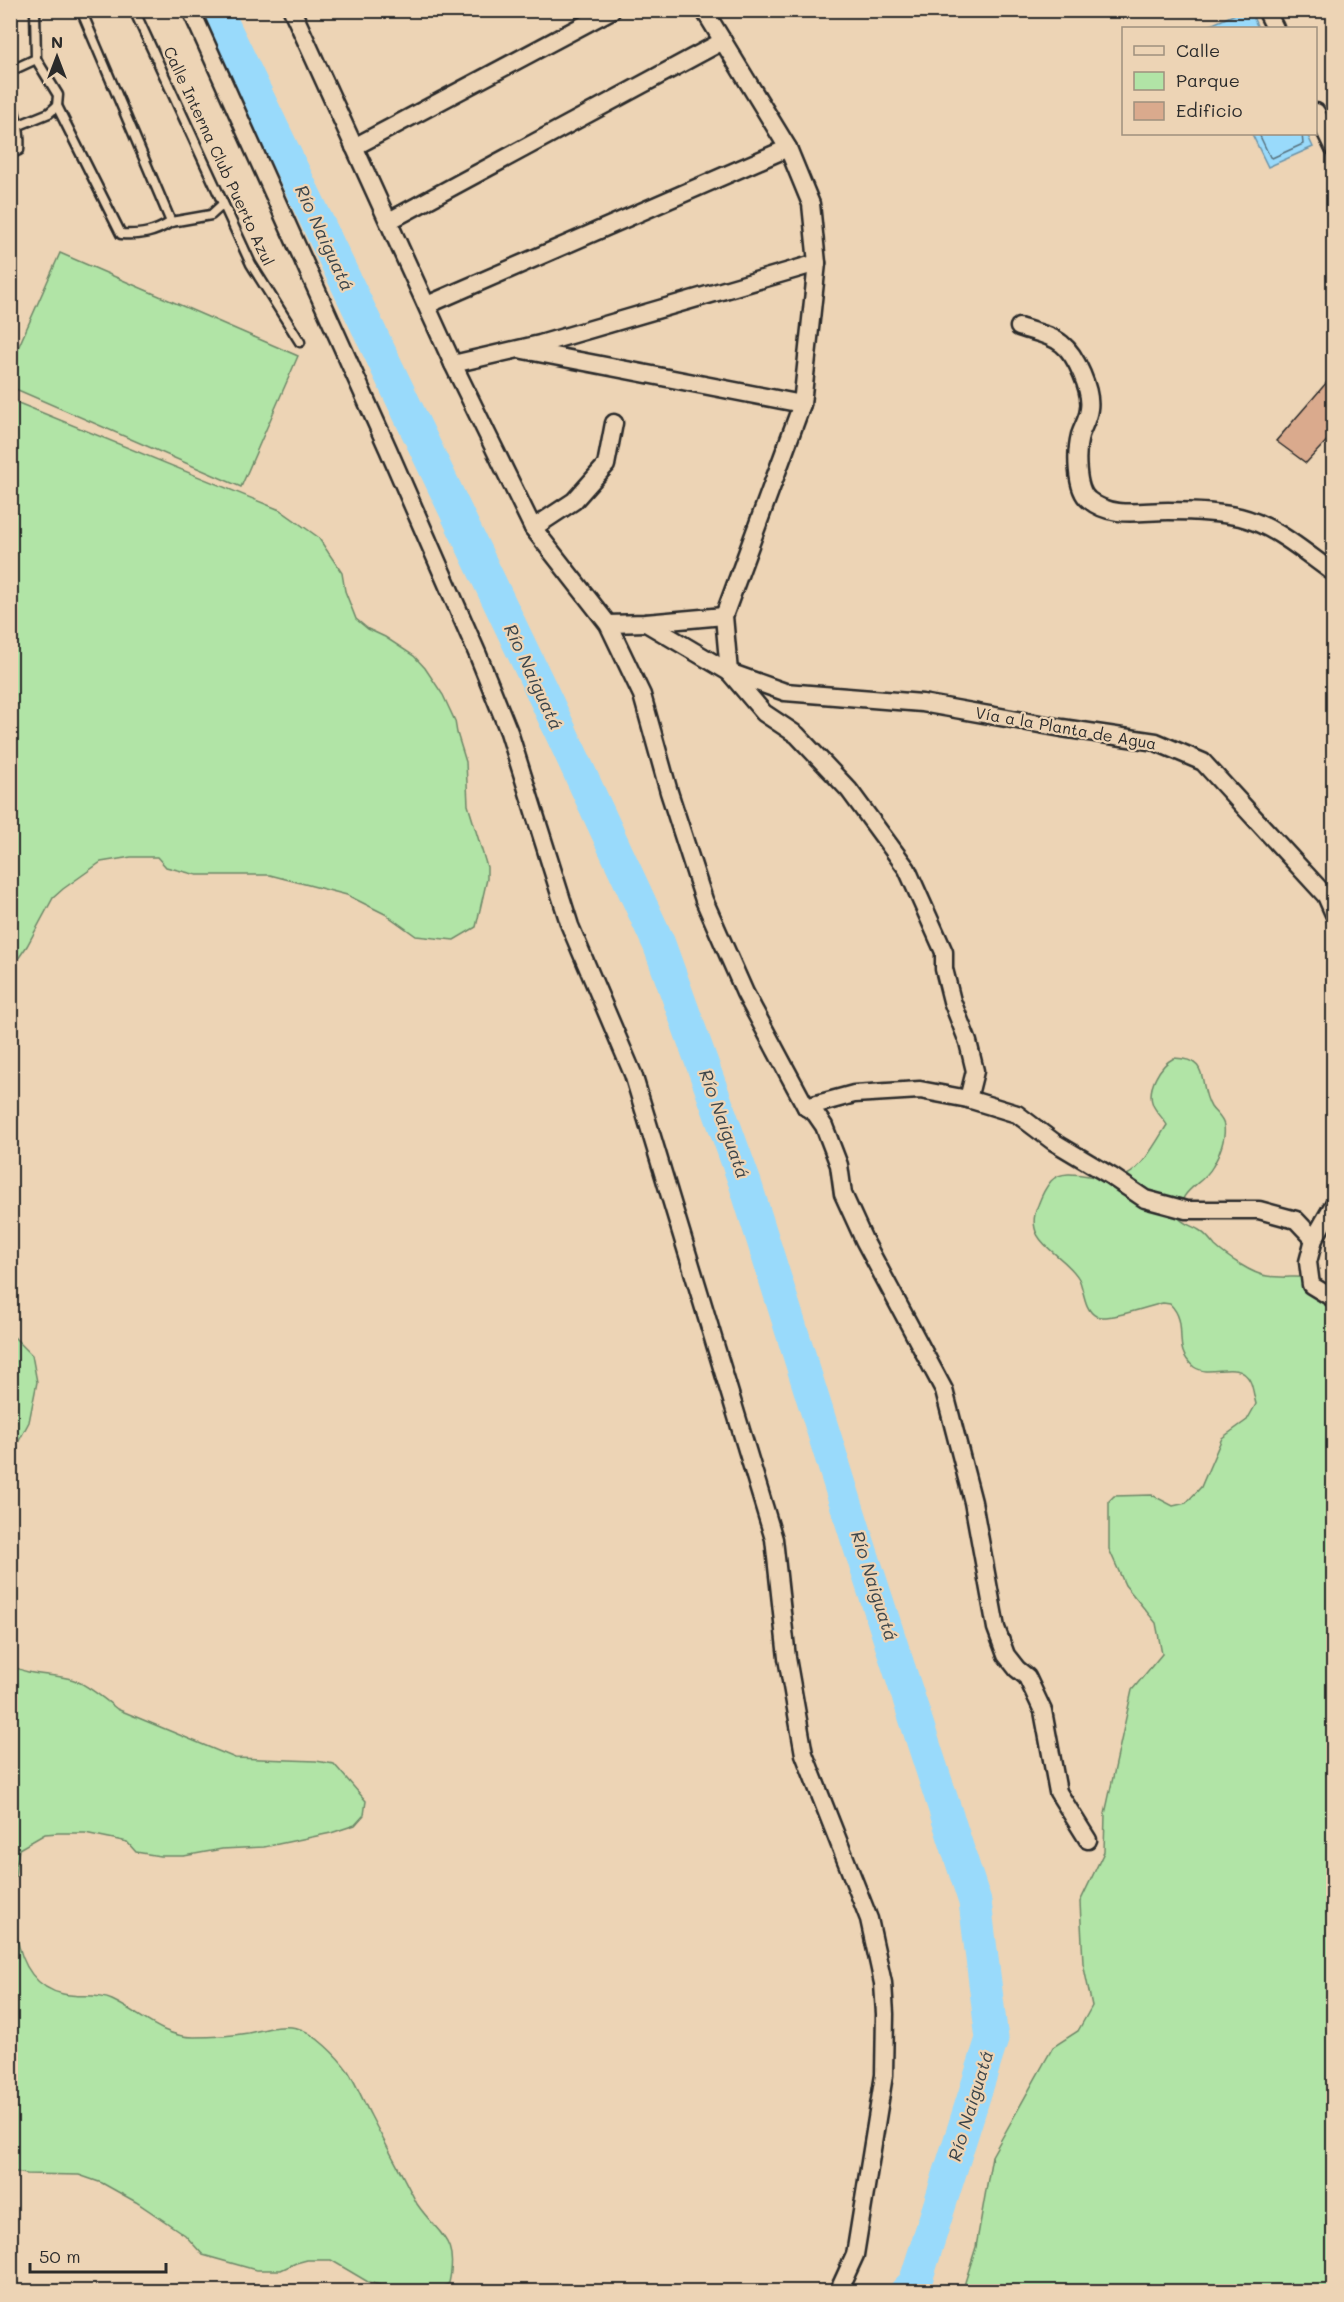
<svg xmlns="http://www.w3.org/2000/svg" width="1344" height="2302" font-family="Mali,sans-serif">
<rect width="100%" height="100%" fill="#edd4b5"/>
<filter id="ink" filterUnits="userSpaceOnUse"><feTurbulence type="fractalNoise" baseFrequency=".0167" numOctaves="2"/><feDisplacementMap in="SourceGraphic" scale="12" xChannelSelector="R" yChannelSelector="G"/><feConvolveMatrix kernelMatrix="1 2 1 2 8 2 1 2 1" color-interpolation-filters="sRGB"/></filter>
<g filter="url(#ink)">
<g fill="#b1e4a6" stroke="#6e8868" stroke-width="1.5">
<path d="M60,253L298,356L241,487L11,387V364Z"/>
<path d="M11,400L280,510L318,537L342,573L345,591L356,619L368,629L385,637L414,656L425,668L443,695L455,721L457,733L466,762L468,805L487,867V879L476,927L454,940L416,936L385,914L347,895L270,875H197L166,867L157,857H131L101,862L63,889L53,898L27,946L11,969Z"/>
<path d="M1174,1058C1212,1059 1197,1083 1211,1107C1215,1113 1223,1118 1224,1126C1226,1138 1219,1156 1213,1166C1201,1188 1179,1186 1179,1218C1185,1225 1191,1225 1199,1230C1206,1234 1210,1240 1215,1246C1226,1256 1252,1274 1267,1276C1293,1280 1309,1271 1333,1288V2291L962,2292L976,2247L992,2156L1053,2047L1078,2031L1092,2006L1083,1963L1080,1902L1104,1852L1105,1814L1132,1690L1162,1654L1156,1623L1125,1585L1109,1549V1501L1114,1496L1152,1495L1173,1506L1186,1503L1201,1487L1222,1438L1247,1420L1256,1404C1254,1397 1253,1387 1250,1381C1238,1358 1211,1379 1194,1367C1170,1348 1191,1325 1170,1304L1163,1303C1149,1306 1109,1321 1096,1316C1084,1310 1084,1290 1079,1279C1064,1252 1021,1244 1038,1205C1041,1197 1045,1188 1051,1181C1068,1163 1105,1187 1127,1175C1144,1166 1156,1142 1167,1125C1163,1118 1156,1112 1153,1105C1146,1089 1160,1065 1174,1058Z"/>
<path d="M11,1334L32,1355L37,1382L29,1422L11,1456Z"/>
<path d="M10,1664C30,1678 52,1672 74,1680C87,1685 106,1700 117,1709L235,1758L316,1761L334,1764L366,1801L364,1815L355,1825L331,1833L264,1847L222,1849L184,1856H160L136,1852L127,1842L114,1839L85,1833H58L45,1834L19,1849C11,1894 5,1981 63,1994C80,1998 97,1993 112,2000C140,2013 162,2037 194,2037C212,2037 230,2036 248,2033C263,2030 281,2024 297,2028C314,2032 338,2057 348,2071C357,2085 363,2101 371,2116C386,2145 402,2174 417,2204C439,2236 459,2238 449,2283L439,2290L380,2285L368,2282L331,2260H307L296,2263L281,2270H256L203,2255L185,2235L136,2202L102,2183L79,2175L26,2174L11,2171Z"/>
</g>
<g fill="#99dafb" stroke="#6d94a8" stroke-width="1.5">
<path d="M1250,10L1258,28H1204L1242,11Z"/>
<path d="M1252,134H1307L1313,147L1268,167Z"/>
</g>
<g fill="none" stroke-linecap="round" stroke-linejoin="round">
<path stroke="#57717e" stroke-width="1.5" d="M1259,134L1270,157L1272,158L1303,144L1302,134"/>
<path stroke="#99dafb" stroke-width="33" d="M216,10L546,700L659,944L745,1183L858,1542L975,1902L992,2039L915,2283L906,2292"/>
</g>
<path fill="#daaa8d" stroke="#2b2b2b" stroke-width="1.5" d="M1334,374V433L1306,463L1276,441Z"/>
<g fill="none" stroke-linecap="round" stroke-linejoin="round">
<g stroke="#2b2b2b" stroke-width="13">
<g id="service">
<path d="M134,10L251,264L300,342"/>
<path d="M10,71L36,59L35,10"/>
<path d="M10,96C15,115 21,131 19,150L10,154"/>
<path d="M57,106L121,234C141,235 154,233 171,222L81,10"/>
<path d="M17,126L49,113L57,106L58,95L36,59"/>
<path d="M171,222L211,215L223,204"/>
</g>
</g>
<g stroke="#2b2b2b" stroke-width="21">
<g id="minor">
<path d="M191,10L388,449L478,655L509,732L570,926L633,1074L774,1539L787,1658L804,1754L869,1919L883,1983L885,2014L884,2075L855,2255L838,2292"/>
<path d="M292,10L453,364L533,528L608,624L642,695L669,792L704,900L745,993L806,1107L854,1094L920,1090L968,1099L1017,1114L1054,1142L1111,1176L1145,1199L1186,1210H1259L1296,1220L1314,1239"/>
<path d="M704,10L788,148L811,204L817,263L802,404L724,616L729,672"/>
<path d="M1266,10L1275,28"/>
<path d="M1316,112L1334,149"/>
<path d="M354,147L612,10"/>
<path d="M389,221L723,41"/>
<path d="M427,305L788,148"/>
<path d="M1019,327C1033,332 1050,334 1062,344C1076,355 1092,391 1089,409C1088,419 1083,426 1080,435C1076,451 1075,489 1089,500C1112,519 1141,511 1168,511C1192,511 1218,512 1240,517C1276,526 1304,552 1334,573"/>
<path d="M523,350L802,404"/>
<path d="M453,364L540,344L817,263"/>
<path d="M533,528L574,501L606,465L614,423"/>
<path d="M646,623L729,672L764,713L797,735L849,790L907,869L944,952V969L952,1001L968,1042L975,1071L968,1099"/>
<path d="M608,624L646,623L724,616"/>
<path d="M729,672L785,692L922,703L1062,728L1156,742L1203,762L1326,896L1334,914"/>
<path d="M806,1107L815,1113L824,1126L839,1165L843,1194L864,1240L944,1390L973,1502L996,1628L1006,1655L1017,1669L1027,1677L1043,1711L1058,1792L1088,1840"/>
<path d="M1334,1204L1314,1239L1308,1262L1311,1285L1334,1299"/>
</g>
</g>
<use href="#service" stroke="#edd4b5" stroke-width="8"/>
<use href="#minor" stroke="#edd4b5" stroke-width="16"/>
</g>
</g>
<g text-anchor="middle" stroke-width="4.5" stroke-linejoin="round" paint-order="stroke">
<g font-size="16" fill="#2b2b2b" stroke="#edd4b5">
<text transform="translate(219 156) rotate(65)" y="6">Calle Interna Club Puerto Azul</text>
<text transform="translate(1066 728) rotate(10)" y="6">Vía a la Planta de Agua</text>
</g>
<g font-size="18" font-style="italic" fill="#3c454a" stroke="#edd4b5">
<text transform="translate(324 238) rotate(65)" y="6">Río Naiguatá</text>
<text transform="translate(533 677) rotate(65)" y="6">Río Naiguatá</text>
<text transform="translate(724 1124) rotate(70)" y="6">Río Naiguatá</text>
<text transform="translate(874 1586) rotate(72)" y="6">Río Naiguatá</text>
<text transform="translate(971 2106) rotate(-73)" y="6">Río Naiguatá</text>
</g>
</g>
<rect width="1344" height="2302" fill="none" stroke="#edd4b5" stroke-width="36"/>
<rect x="18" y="18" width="1308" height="2266" fill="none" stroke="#2b2b2b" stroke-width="2" filter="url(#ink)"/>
<rect x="1122" y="27" width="195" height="108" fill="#edd4b5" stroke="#9f907e" stroke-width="1.5"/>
<rect x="1134" y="46" width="30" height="9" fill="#edd4b5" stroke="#9f907e" stroke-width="1.5"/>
<text x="1176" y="57" font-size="18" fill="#2b2b2b">Calle</text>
<rect x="1134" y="72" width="30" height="18" fill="#b1e4a6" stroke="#9f907e" stroke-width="1.5"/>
<text x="1176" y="87" font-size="18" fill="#2b2b2b">Parque</text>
<rect x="1134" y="102" width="30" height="18" fill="#daaa8d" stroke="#9f907e" stroke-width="1.5"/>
<text x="1176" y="117" font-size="18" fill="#2b2b2b">Edificio</text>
<g transform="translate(57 57)" stroke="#edd4b5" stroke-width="4.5" paint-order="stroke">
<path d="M0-4.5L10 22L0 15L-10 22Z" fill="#2b2b2b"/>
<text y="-9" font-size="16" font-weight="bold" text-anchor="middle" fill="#2b2b2b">N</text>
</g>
<path d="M30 2263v9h136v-9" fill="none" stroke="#2b2b2b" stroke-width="3"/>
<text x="39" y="2263" font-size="18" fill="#2b2b2b" stroke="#edd4b5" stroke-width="4.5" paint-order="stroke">50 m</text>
</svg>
